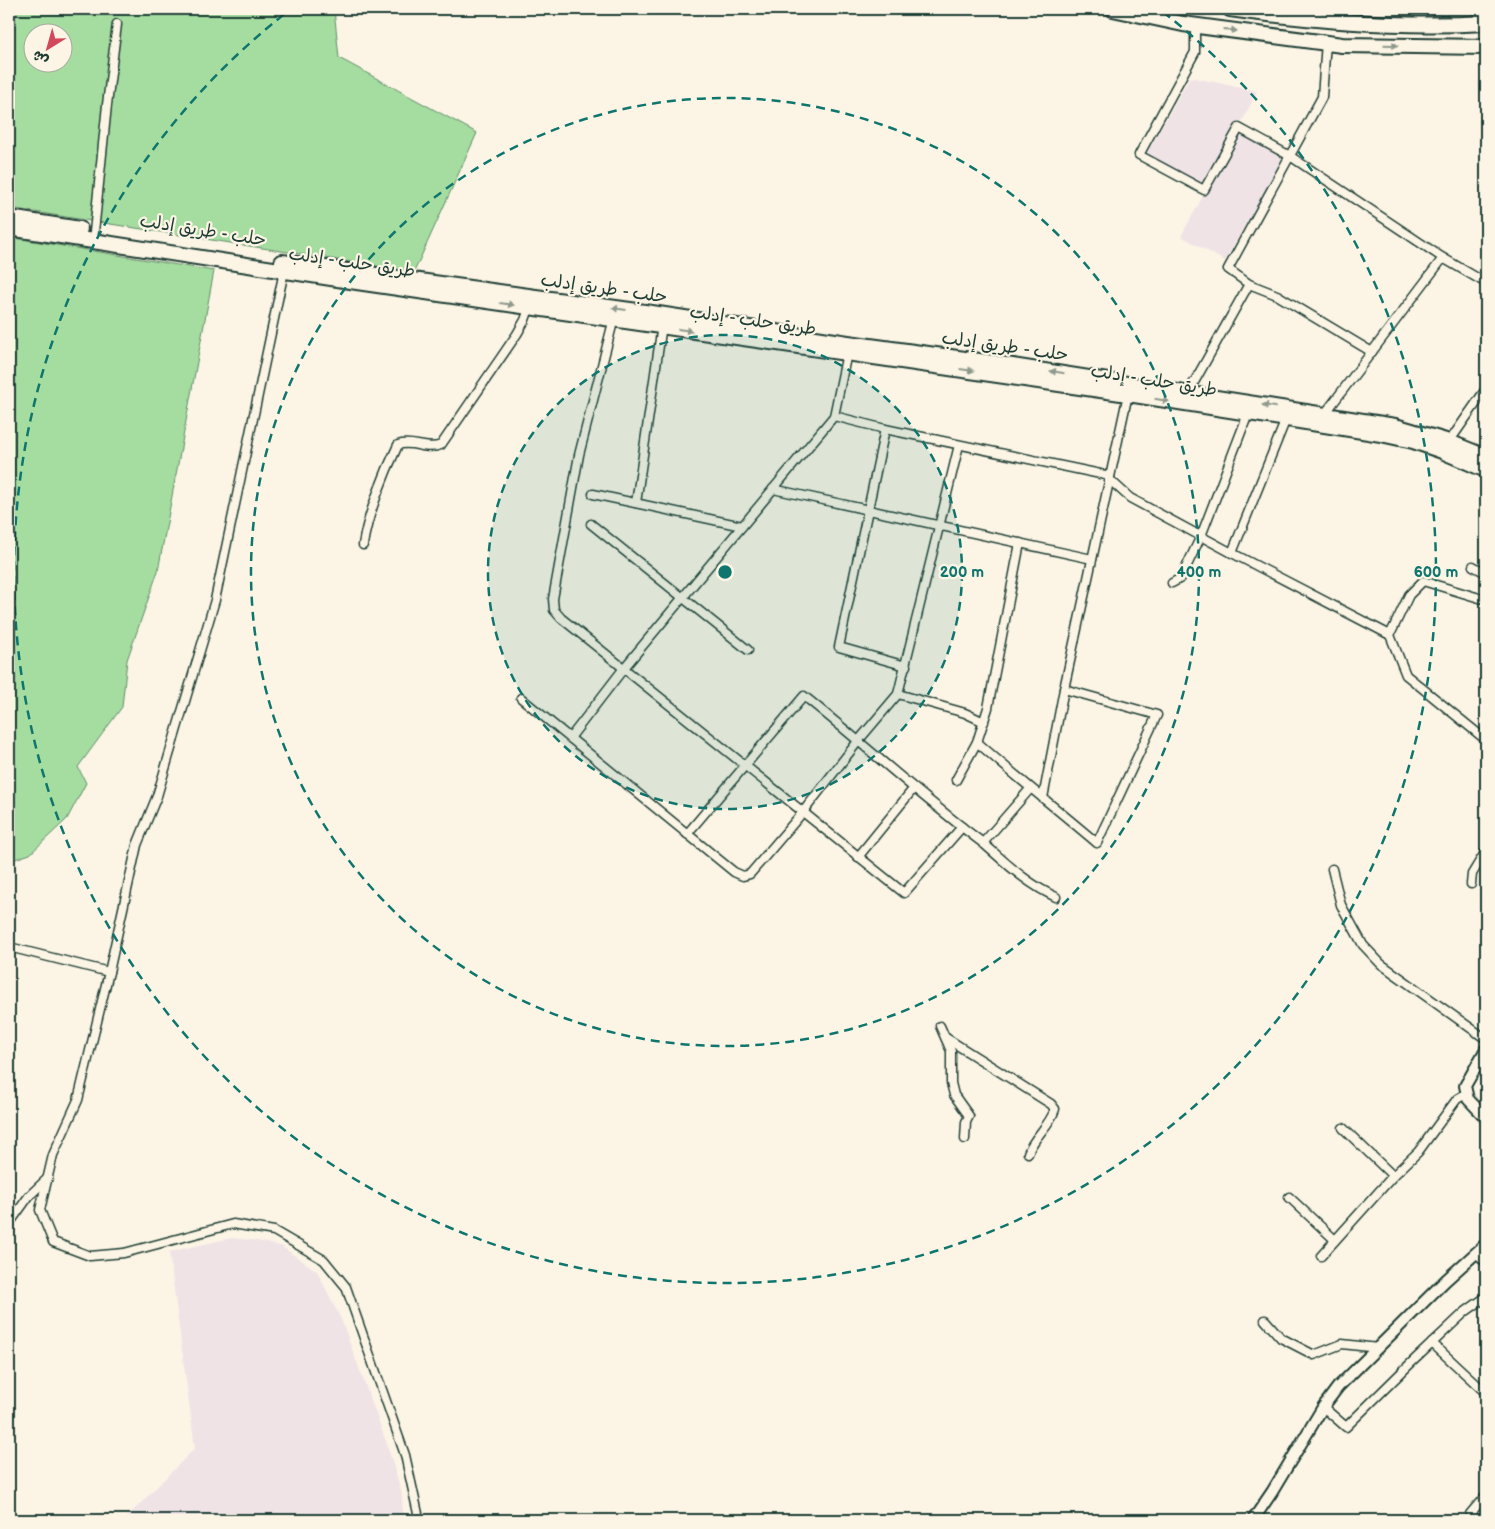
<svg xmlns="http://www.w3.org/2000/svg" width="1495" height="1529" font-family="'Balsamiq Sans','Playpen Sans Arabic',sans-serif">
<rect width="100%" height="100%" fill="#fcf5e5"/>
<filter id="ink" filterUnits="userSpaceOnUse"><feTurbulence type="fractalNoise" baseFrequency=".02" numOctaves="2"/><feDisplacementMap in="SourceGraphic" scale="10" xChannelSelector="R" yChannelSelector="G"/><feConvolveMatrix kernelMatrix="1 2 1 2 8 2 1 2 1" color-interpolation-filters="sRGB"/></filter>
<g filter="url(#ink)">
<g fill="#f0e3e6">
<path d="M1190,77L1257,91L1242,122L1239,121L1206,183L1202,185L1146,154Z"/>
<path d="M1238,133L1283,158L1225,261L1181,236Z"/>
<path d="M231,1238L252,1240L281,1246L317,1271L341,1319L387,1444L402,1494L403,1520H124L195,1448L169,1252Z"/>
</g>
<g fill="#a5dca0" stroke="#628c6a" fill-rule="evenodd">
<path d="M9,9H334L339,58L477,133L414,272L9,208ZM32,32H62V62H32Z"/>
<path d="M9,237L214,271L158,571L127,660L122,707L78,767L86,783L67,819L30,854L9,861Z"/>
</g>
<g fill="none" stroke-linecap="round" stroke-linejoin="round">
<g stroke="#1f3d34" stroke-width="11">
<g id="street">
<path d="M1479,23V9"/>
<path d="M1195,25V52L1139,155L1204,190L1239,128L1290,156L1443,258L1486,283"/>
<path d="M94,232L107,105L117,24"/>
<path d="M284,271L215,600L157,796L137,845L109,972L78,1100L53,1155L40,1210L53,1242L90,1256L124,1253L233,1224L274,1231L324,1260L346,1287L405,1455L419,1518L418,1520"/>
<path d="M1249,284L1277,295L1372,352"/>
<path d="M612,326L579,455L553,599L554,610L561,618L904,893L962,827"/>
<path d="M1188,393L1249,284L1228,269L1322,97L1326,42"/>
<path d="M1324,415L1443,258"/>
<path d="M834,416L885,429L1110,476"/>
<path d="M885,429L839,647L906,666"/>
<path d="M1449,442L1486,389"/>
<path d="M1109,479L1130,498L1232,553L1390,635"/>
<path d="M773,489L1092,559"/>
<path d="M593,494L742,526"/>
<path d="M636,503L661,332"/>
<path d="M591,524L748,650"/>
<path d="M363,545C367,516 385,472 398,445C413,440 426,451 441,445L517,334L525,320L530,306"/>
<path d="M1232,553L1286,419"/>
<path d="M1473,566L1486,573"/>
<path d="M1172,583L1181,578L1201,536L1248,414"/>
<path d="M1486,600L1423,581L1409,595L1390,635L1406,675L1486,740"/>
<path d="M898,694L965,713L984,722"/>
<path d="M521,698L734,872L743,876L750,874L803,812L859,740L898,694L959,445"/>
<path d="M570,738L624,668L834,416L847,353"/>
<path d="M977,742C1016,777 1057,809 1097,843L1157,715L1064,689"/>
<path d="M956,780L977,742L988,708L1020,543"/>
<path d="M1043,798L1064,689L1128,394"/>
<path d="M687,834L804,696C864,744 921,797 983,843L1030,789"/>
<path d="M983,843C1006,863 1027,884 1056,897"/>
<path d="M858,857L914,788"/>
<path d="M1332,869L1341,905L1363,945L1381,964L1486,1039"/>
<path d="M1471,884L1472,874L1486,851"/>
<path d="M9,947L109,972"/>
<path d="M940,1026L951,1051V1083L954,1095L969,1116L966,1122L965,1139"/>
<path d="M946,1038L1051,1104L1055,1109C1050,1126 1034,1136 1028,1153"/>
<path d="M1343,1128L1393,1176L1418,1152L1457,1099L1467,1093"/>
<path d="M1289,1197L1335,1240"/>
<path d="M9,1224L29,1196L48,1178"/>
<path d="M1476,1252L1486,1263"/>
<path d="M1321,1256L1393,1176"/>
<path d="M1265,1320L1281,1338L1314,1355L1342,1344L1378,1348"/>
<path d="M1432,1343L1486,1393"/>
<path d="M1323,1407L1346,1427L1411,1363L1465,1312L1486,1297"/>
<path d="M1470,1514L1486,1495"/>
</g>
</g>
<g stroke="#1f3d34" stroke-width="14">
<g id="secondary">
<path d="M1486,1049L1465,1086L1468,1099L1486,1118"/>
<path d="M1253,1520L1272,1492L1323,1407L1338,1387L1446,1280L1486,1244"/>
</g>
</g>
<g stroke="#1f3d34" stroke-width="18">
<g id="highway">
<path d="M1113,9L1183,24L1342,45L1486,47"/>
<path d="M1230,9C1314,21 1401,28 1486,23"/>
<path d="M9,218L80,229"/>
<path d="M9,228L357,282L1128,394L1381,434L1413,441L1442,451L1486,470"/>
<path d="M282,262L652,313L848,343L994,363L1395,426L1449,442L1486,457"/>
</g>
</g>
<use href="#street" stroke="#fcf5e5" stroke-width="8"/>
<use href="#secondary" stroke="#fcf5e5" stroke-width="10"/>
<use href="#highway" stroke="#fcf5e5" stroke-width="14"/>
</g>
<defs><path id="oneway-solid" d="M-6-.8H1V-3.2L6.5 0L1 3.2V.8H-6Z" transform="scale(1.25)"/></defs>
<g fill="#8e998c">
<use href="#oneway-solid" transform="translate(1230 30) rotate(7)"/>
<use href="#oneway-solid" transform="translate(1391 45) rotate(1)"/>
<use href="#oneway-solid" transform="translate(507 304) rotate(8)"/>
<use href="#oneway-solid" transform="translate(619 309) rotate(-172)"/>
<use href="#oneway-solid" transform="translate(685 330) rotate(8)"/>
<use href="#oneway-solid" transform="translate(967 370) rotate(8)"/>
<use href="#oneway-solid" transform="translate(1057 372) rotate(-171)"/>
<use href="#oneway-solid" transform="translate(1162 400) rotate(10)"/>
<use href="#oneway-solid" transform="translate(1269 406) rotate(-171)"/>
</g>
</g>
<circle cx="725" cy="572" r="237" fill="#0f766e" fill-opacity=".12"/>
<g fill="none" stroke="#0f766e" stroke-width="2.5" stroke-dasharray="9 6">
<circle cx="725" cy="572" r="237"/>
<circle cx="725" cy="572" r="474"/>
<path d="M1163 12A711 711 0 1 1 287 12"/>
</g>
<g text-anchor="middle" stroke-width="4.5" stroke-linejoin="round" paint-order="stroke">
<g font-size="18" fill="#1f3d34" stroke="#fcf5e5">
<text transform="translate(203 230) rotate(9)" y="6">حلب - طريق إدلب</text>
<text transform="translate(352 262) rotate(8)" y="6">طريق حلب - إدلب</text>
<text transform="translate(604 288) rotate(8)" y="6">حلب - طريق إدلب</text>
<text transform="translate(753 320) rotate(8)" y="6">طريق حلب - إدلب</text>
<text transform="translate(1005 346) rotate(8)" y="6">حلب - طريق إدلب</text>
<text transform="translate(1154 380) rotate(9)" y="6">طريق حلب - إدلب</text>
</g>
</g>
<circle cx="725" cy="572" r="8" fill="#0f766e" stroke="#fcf5e5" stroke-width="2.5"/>
<g font-size="15" text-anchor="middle" font-weight="bold" fill="#0f766e" stroke="#fcf5e5" stroke-width="4.5" stroke-linejoin="round" paint-order="stroke">
<text x="962" y="577">200 m</text>
<text x="1199" y="577">400 m</text>
<text x="1436" y="577">600 m</text>
</g>
<rect width="1495" height="1529" fill="none" stroke="#fcf5e5" stroke-width="30"/>
<rect x="15" y="15" width="1465" height="1499" fill="none" stroke="#1f3d34" stroke-width="2" filter="url(#ink)"/>
<g transform="translate(48 48) rotate(217)"><circle r="24" fill="#fcf5e5" stroke="#a4ab9e"/>
<path d="M0-4L9 19L0 12L-9 19Z" fill="#d1495b"/>
<text y="-8" font-size="14" font-weight="bold" text-anchor="middle" fill="#1f3d34">ش</text>
</g>
</svg>
